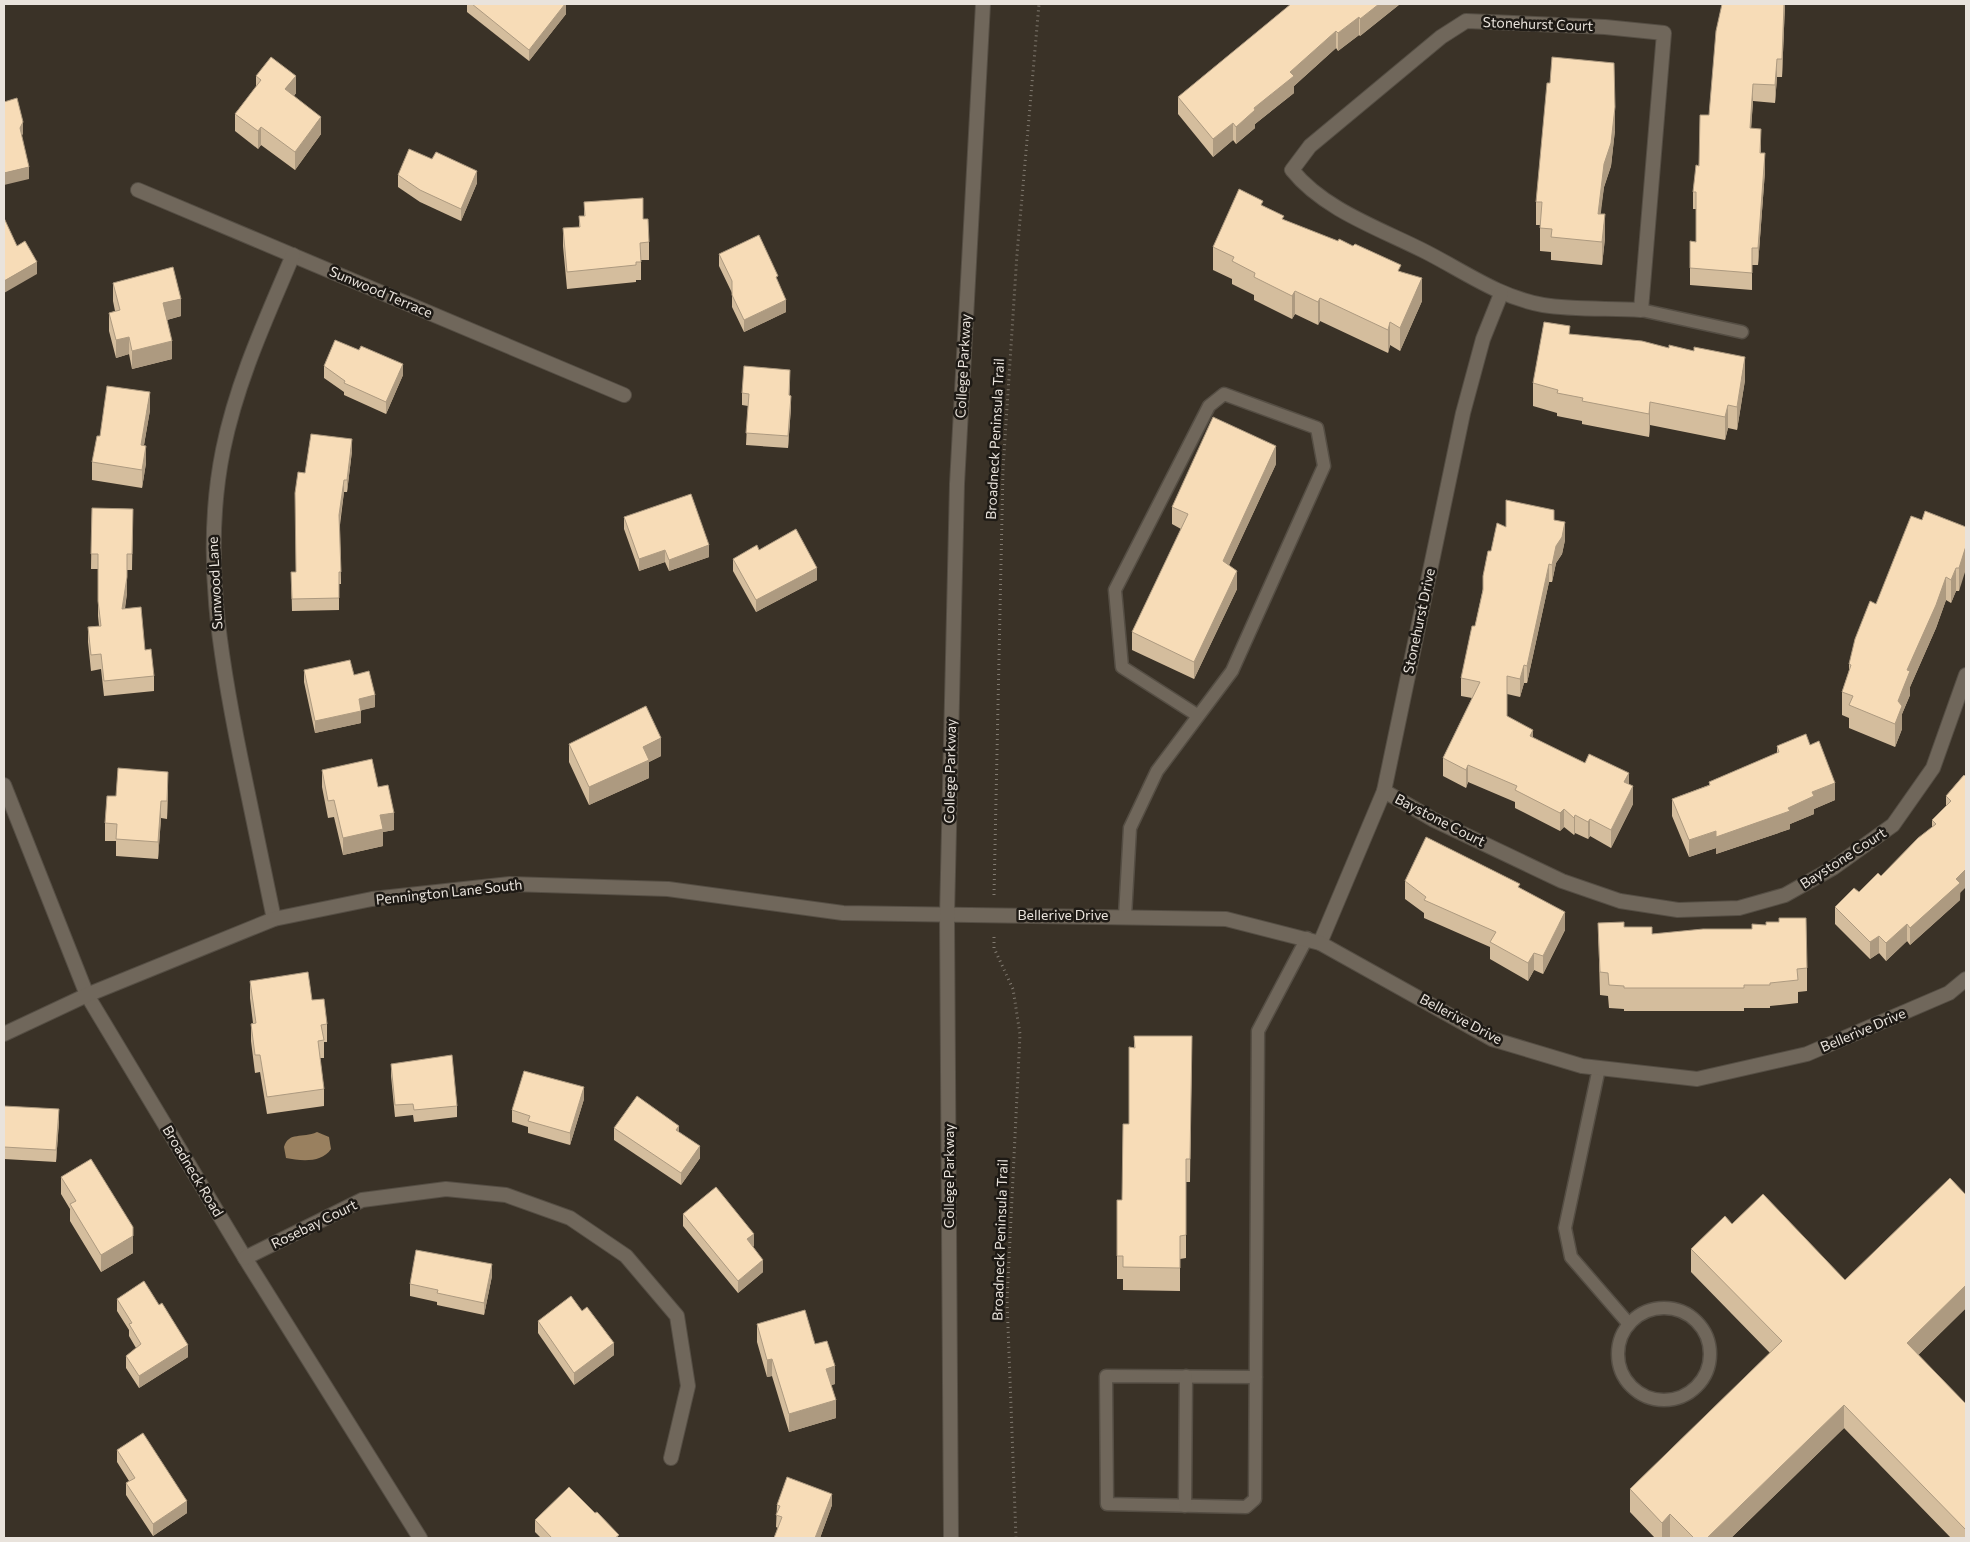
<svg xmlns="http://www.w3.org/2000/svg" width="1970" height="1542" font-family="Commissioner,sans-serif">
<rect width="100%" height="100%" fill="#3a3227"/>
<path fill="#99805f" d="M317,1132L329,1137L331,1149C322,1163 301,1161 286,1158L284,1147C289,1131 302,1139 317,1132Z"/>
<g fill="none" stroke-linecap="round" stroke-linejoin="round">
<g stroke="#554e44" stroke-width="15">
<g id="service">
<path d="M1641,310L1742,332"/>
<path d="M1125,916L1130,828L1157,771L1232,671L1324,466L1317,428L1224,394L1209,406L1115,590L1122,667L1197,715"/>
<path d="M1599,1068L1565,1228L1571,1257L1629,1324"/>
<circle cx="1664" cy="1354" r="46"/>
<path d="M1256,1377L1106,1376L1107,1504L1246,1507L1255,1499L1258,1031L1307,938"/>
<path d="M1185,1506L1186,1376"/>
</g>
</g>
<g stroke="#554e44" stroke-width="16">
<g id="minor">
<path d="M1466,21L1605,27L1664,33L1641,310C1609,308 1574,310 1543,305C1499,297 1465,272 1426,252C1381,229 1324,210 1292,170L1310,146L1441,37Z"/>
<path d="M138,190L624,395"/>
<path d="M4,785L87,995L245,1258L420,1538"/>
<path d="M1384,791L1434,820L1562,881L1620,901L1678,910L1739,908L1785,895L1833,868L1893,825L1933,768L1966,675"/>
<path d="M274,919C263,866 252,813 241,760C220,657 202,554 223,450C237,381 266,319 293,255"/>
<path d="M1320,943L1384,791L1463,413L1483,339L1501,294"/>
<path d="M4,1034L87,995L274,919L372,899L510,884L668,889L843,913L1226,919L1320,943L1492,1039L1582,1066L1697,1079L1807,1054L1949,993L1966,979"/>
<path d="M245,1258L362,1200L446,1189L506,1195L570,1218L626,1256L677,1316L688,1386L671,1458"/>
</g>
</g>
<g stroke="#554e44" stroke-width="16">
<path id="secondary" d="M951,1538L947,916L957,484L983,4"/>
</g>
<g stroke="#817a70" stroke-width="3" stroke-dasharray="1 4" stroke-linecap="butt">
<path d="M994,895L1003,469L1017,254L1039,4"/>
<path d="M994,937V948L1013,989L1020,1034L1007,1300L1016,1538"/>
</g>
<use href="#service" stroke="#70675b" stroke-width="12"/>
<use href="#minor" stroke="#70675b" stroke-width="14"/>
<use href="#secondary" stroke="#70675b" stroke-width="14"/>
</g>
<g fill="#d4bd9d">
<path d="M467,4H566V14L529,61L467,12Z"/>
<path d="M1291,4H1400L1360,36L1359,35L1338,51L1336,48L1294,86V93L1255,124V128L1236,144L1233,140L1213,157L1178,114V97Z"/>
<path d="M1785,4L1782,77H1777L1775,103L1753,101L1751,128L1761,146V153L1765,171L1758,265H1752V290L1690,285V241L1696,242V209H1693V192L1709,115Z"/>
<path d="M256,76L296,93L294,96L321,134L295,170L261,145L258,149L235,131V114L256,87Z"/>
<path d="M1615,130L1611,166L1604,187L1600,214L1605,238L1602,265L1551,260V252L1540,251V225H1536V202Z"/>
<path d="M398,175L477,183L461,221L420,202L398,187Z"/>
<path d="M584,202L643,219L649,242V260H641V280H636V282L567,289L563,246V228L579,227V216H584Z"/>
<path d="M1263,206L1284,220L1401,272L1422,301L1400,351L1390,345L1388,353L1320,321L1318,325L1295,314L1292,319L1254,300V295L1232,284V279L1213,270V247Z"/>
<path d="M719,254L778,282L786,312L744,332L732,307V293L719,266Z"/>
<path d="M113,283L181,316L167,320L172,359L132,369L129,354L116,358L109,331V313L115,311L113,301Z"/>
<path d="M1570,334L1745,380L1737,430L1728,428L1725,440L1650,425L1649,437L1582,424V421L1557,416V413L1533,406V383Z"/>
<path d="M324,366L403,375L386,414L344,395V392L324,378Z"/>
<path d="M790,382L789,395L791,407L788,448L746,445L748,406L742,405V393Z"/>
<path d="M150,410L144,445L146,463L142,488L92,480V462L100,436Z"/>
<path d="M352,451L347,492H344L340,525L341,584H339V610L292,611L291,572H296L305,473Z"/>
<path d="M1276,464L1229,565L1237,589L1194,679L1132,650V632L1181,529L1172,524V507Z"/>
<path d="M92,508L133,509L132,570H127V593L125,609L145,650L154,676V691L104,696L101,669L91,671L88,642V627L99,626L98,616V569H91Z"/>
<path d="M624,517L709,557L669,571L665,562L639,571L624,529Z"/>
<path d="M1554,520L1565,540L1562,554L1556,563L1552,582H1549L1527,683H1524L1520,697L1507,694V716L1533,738L1629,784L1633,804L1611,848L1590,836L1588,839L1575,833L1574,835L1564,827L1560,831L1515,808V802L1468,782L1466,788L1443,776V758L1472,698L1461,696V678L1475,626L1491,551L1506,527Z"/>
<path d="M1922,520L1966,527L1959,591H1956L1951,603L1946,600L1936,628L1910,687V695L1902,714V729L1895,747L1849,728V718L1842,715V692L1849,671V664Z"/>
<path d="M759,550L817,580L756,612L733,571V559Z"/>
<path d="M304,670L354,675L375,707L361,710V723L315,733L304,682Z"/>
<path d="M569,744L661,756L649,762V778L589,805L569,762Z"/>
<path d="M1810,745L1835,800L1814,809V814L1790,824V829L1716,854V848L1689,857L1672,816V799L1709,785V782L1777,753V746Z"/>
<path d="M322,770L378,787L394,830L383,832V846L343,855L334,817L328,818L322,787Z"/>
<path d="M1964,775L1960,900L1910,945L1907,941L1886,961L1879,953L1870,959L1835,924V907L1859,892L1881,876L1932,827V820L1946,806V796Z"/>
<path d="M168,789L167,819L161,818L158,859L116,856V841H105V823L116,796Z"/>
<path d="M1405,881L1520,888L1565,930L1543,974L1534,970L1528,981L1490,959V947L1424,918V913L1405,899Z"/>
<path d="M1598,923L1624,927L1652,934L1752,929L1766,925L1807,968V991L1798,992V1003L1770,1006V1008H1744V1011H1624V1009L1609,1008L1608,996L1600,995Z"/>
<path d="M250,981L312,1000L327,1024V1042H324V1058H320L324,1089V1106L267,1114L260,1072L255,1073L251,1041V1024L253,1023L250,998Z"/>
<path d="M1134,1036H1192L1190,1182H1186V1258L1180,1259V1291L1123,1290V1279H1117V1200H1122L1129,1124L1134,1048Z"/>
<path d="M391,1064L457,1106V1117L414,1122L413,1115L395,1117L391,1076Z"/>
<path d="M584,1099L570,1145L528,1133V1127L512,1122V1110Z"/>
<path d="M4,1106L59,1121L56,1162L4,1159Z"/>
<path d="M614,1128L679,1132L700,1158L681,1185L614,1140Z"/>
<path d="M61,1177L133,1253L101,1272L70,1221V1209L61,1194Z"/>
<path d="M1966,1195V1308L1918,1355L1966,1404V1538H1951L1844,1428L1731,1538H1671L1670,1537L1669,1538H1655L1630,1512V1489L1770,1353L1691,1272V1249L1732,1224L1845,1280Z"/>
<path d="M683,1214L754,1246L752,1247L763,1272L738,1293L683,1226Z"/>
<path d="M492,1276L484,1315L437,1305V1302L410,1296V1284Z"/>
<path d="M117,1299L188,1357L139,1388L126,1368V1356L136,1348L129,1336V1330L117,1311Z"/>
<path d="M538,1321L614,1355L574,1385L538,1333Z"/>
<path d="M757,1324L815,1344L835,1384L831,1385L836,1418L789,1432L772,1376L767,1377L757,1342Z"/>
<path d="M117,1450L187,1513L153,1536L126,1495V1483L129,1481L117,1462Z"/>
<path d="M777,1505H832L820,1538H774L778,1528L776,1527Z"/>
<path d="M595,1513L619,1538H541L535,1532V1520Z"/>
</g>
<g fill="#ad9a80">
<path d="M565,4H566V14L529,61V50Z"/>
<path d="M1379,4H1400L1360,36V19Z"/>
<path d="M1784,4H1785L1782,77V59Z"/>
<path d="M1359,17V35L1338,51V33Z"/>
<path d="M1336,31V48L1294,86V93L1255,124V128L1236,144V127L1290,72Z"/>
<path d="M1777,59V77L1775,103V85Z"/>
<path d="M296,76V93L285,107V89Z"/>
<path d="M1753,84V101L1750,145V128Z"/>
<path d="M1615,107V130L1611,166L1604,187L1598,237V214L1604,164Z"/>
<path d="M321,117V134L295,170V152Z"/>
<path d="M23,122V134L20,139V128Z"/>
<path d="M1233,123V140L1213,157V139Z"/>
<path d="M261,127V145L258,149V131Z"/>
<path d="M1761,129V146L1760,171V153Z"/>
<path d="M1765,153V171L1758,265V248Z"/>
<path d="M29,167V179L4,185V173Z"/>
<path d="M477,171V183L461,221V209Z"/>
<path d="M1605,214V238L1602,265V242Z"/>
<path d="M37,262V274L4,293V281Z"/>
<path d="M1422,278V301L1400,351V328Z"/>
<path d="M1295,291V314L1292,319V296Z"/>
<path d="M1320,298V321L1318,325V302Z"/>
<path d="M181,299V316L163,321V303Z"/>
<path d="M786,300V312L744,332V320Z"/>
<path d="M1390,322V345L1388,353V330Z"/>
<path d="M129,337V354L116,358V340Z"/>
<path d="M172,341V359L132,369V351Z"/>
<path d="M1745,357V380L1737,430V407Z"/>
<path d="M403,364V375L386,414V402Z"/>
<path d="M790,370V382L789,407V395Z"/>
<path d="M150,392V410L141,462V445Z"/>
<path d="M791,396V407L788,448V436Z"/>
<path d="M1650,402V425L1649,437V414Z"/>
<path d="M1728,405V428L1725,440V417Z"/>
<path d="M352,439V451L347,492V480Z"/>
<path d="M146,446V463L142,488V470Z"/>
<path d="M1276,446V464L1223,578V561Z"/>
<path d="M344,480V492L339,527V515Z"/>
<path d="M1565,522V540L1562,554L1556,563L1552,582V565L1556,546Z"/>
<path d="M709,545V557L669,571V560Z"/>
<path d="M1966,546V569L1959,591V568Z"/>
<path d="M665,550V562L639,571V559Z"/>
<path d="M1549,564V582L1527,683V666Z"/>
<path d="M817,568V580L756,612V600Z"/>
<path d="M1956,568V591L1951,603V580Z"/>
<path d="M1237,571V589L1194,679V662Z"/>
<path d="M127,577V593L122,624V609Z"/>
<path d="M1946,577V600L1936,628L1910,687V695L1902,714V729L1895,747V724L1898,701L1907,670Z"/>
<path d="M1524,665V683L1520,697V679Z"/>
<path d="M375,695V707L359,711V699Z"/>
<path d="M361,711V723L315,733V721Z"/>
<path d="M1533,730V747L1530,736Z"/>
<path d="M661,738V756L649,762V778L589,805V787L643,747Z"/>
<path d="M1468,765V782L1466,788V770Z"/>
<path d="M168,772V789L167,819V801Z"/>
<path d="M1629,773V790L1624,782Z"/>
<path d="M1835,783V800L1814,809V814L1790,824V829L1716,854V848L1689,857V840L1788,808L1812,792Z"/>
<path d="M1633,786V804L1611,848V830Z"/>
<path d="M161,801V818L158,859V842Z"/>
<path d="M1564,809V827L1560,831V813Z"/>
<path d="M394,813V830L383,832V846L343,855V838L380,815Z"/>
<path d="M1575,815V833L1574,835V818Z"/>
<path d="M1590,819V836L1588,839V822Z"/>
<path d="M1966,869V887L1960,893V900L1910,945V928L1956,879Z"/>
<path d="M1565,912V930L1543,974V956Z"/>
<path d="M1907,924V941L1886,961V943Z"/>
<path d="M1879,936V953L1870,959V942Z"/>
<path d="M1534,953V970L1528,981V963Z"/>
<path d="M584,1087V1099L570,1145V1133Z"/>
<path d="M59,1109V1121L56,1162V1150Z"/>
<path d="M679,1126V1137L676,1130Z"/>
<path d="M700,1146V1158L681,1185V1173Z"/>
<path d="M754,1234V1246L747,1251V1239Z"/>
<path d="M133,1236V1253L101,1272V1255Z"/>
<path d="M763,1260V1272L738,1293V1281Z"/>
<path d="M492,1264V1276L484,1315V1303Z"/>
<path d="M1966,1285V1308L1907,1366V1343Z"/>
<path d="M614,1343V1355L574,1385V1373Z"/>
<path d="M188,1345V1357L139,1388V1376Z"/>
<path d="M772,1359V1376L767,1377V1360Z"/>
<path d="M835,1366V1384L826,1387V1369Z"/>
<path d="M836,1400V1418L789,1432V1414Z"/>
<path d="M1844,1405V1428L1731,1538H1707Z"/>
<path d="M832,1494V1505L820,1538H815Z"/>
<path d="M187,1501V1513L153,1536V1524Z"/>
<path d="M1670,1514V1537L1669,1538H1662V1523Z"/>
</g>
<g fill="#f7dcb7" stroke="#ad9a80">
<path d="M472,4H565L529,50Z"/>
<path d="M1291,4H1379L1360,19L1359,17L1338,33L1336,31L1290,72L1294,76L1254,108L1255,110L1236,127L1233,123L1213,139L1178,97Z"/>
<path d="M1722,4H1784L1782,59H1777L1775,85L1753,84L1750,128L1761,129L1760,153H1765L1758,248H1752V273L1690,268V241L1696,242V192H1693L1696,165L1699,166L1700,115H1709L1716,31Z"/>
<path d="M271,57L296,76L285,89L321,117L295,152L261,127L258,131L235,114L261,80L256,76Z"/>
<path d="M1552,57L1614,63L1615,107L1611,143L1604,164L1598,214H1605L1602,242L1551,237L1552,229L1540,228L1542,202H1536L1547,83H1550Z"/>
<path d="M17,98L23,122L20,128L29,167L4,173V102Z"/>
<path d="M409,149L432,159L436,152L477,171L461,209L420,190L398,175Z"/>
<path d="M1239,189L1263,201L1261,205L1284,216L1282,219L1338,241L1339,239L1353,246L1355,244L1401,265L1398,271L1422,278L1400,328L1390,322L1388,330L1320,298L1318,302L1295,291L1292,296L1254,277L1255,273L1232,261L1234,257L1213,247Z"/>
<path d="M643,198V219H648L649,242L640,243L641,262H636V265L567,272L563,228L580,227L579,216H585L584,202Z"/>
<path d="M4,218L17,246L25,241L37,262L4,281Z"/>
<path d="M759,235L778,276L776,277L786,300L744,320L732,295V281L719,254Z"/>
<path d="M173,267L181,299L163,303L172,341L132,351L129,337L116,340L109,313L120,310L113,283Z"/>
<path d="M1544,322L1570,326L1569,334L1642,341L1669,348V345L1694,351V347L1745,357L1737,407L1728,405L1725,417L1650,402L1649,414L1582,401L1583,398L1557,393L1558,390L1533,383Z"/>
<path d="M335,340L359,350L361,346L403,364L386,402L344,383L345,381L324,366Z"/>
<path d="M744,366L790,370L789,395L791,396L788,436L746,433L749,394L742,393Z"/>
<path d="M107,386L150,392L141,445L146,446L142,470L92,462L97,436H100Z"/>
<path d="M1213,417L1276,446L1223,561L1237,571L1194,662L1132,632L1188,514L1172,507Z"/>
<path d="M311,434L352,439L347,480H344L339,515L341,572H339V598L292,599L291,572H296L295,493L298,472L305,473Z"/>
<path d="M691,494L709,545L669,560L665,550L639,559L624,517Z"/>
<path d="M1506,500L1554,510V520L1565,522L1562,537L1556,546L1552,565L1549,564L1527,666L1524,665L1520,679L1507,676V716L1533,730L1530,736L1585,763L1589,754L1629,773L1624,782L1633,786L1611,830L1590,819L1588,822L1575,815L1574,818L1564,809L1560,813L1515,790L1517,786L1468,765L1466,770L1443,758L1480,682L1461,678L1472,626H1475L1483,590V576L1488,551H1491L1497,523L1506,527Z"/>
<path d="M92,508L133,509L132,554H127V577L122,609L141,607L145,650L151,649L154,676L104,681L101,654L91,655L88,627L101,626L98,601V554H91Z"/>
<path d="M1925,511L1966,527V546L1959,568H1956L1951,580L1946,577L1936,605L1907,670L1910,671L1898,701L1902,706L1895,724L1849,705L1853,696L1842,692L1851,665L1849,664L1855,639L1870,601L1876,604L1911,516L1922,520Z"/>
<path d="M796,529L817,568L756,600L733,559L757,545L759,550Z"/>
<path d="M350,660L354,675L369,671L375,695L359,699L361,711L315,721L304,670Z"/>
<path d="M646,706L661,738L643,747L649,760L589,787L569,744Z"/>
<path d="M1806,734L1810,745L1819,741L1835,783L1812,792L1814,796L1788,808L1790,811L1716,837V831L1689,840L1672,799L1710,785L1709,782L1779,752L1777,746Z"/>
<path d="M372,759L378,787L388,785L394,813L380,815L383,829L343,838L334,800L328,801L322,770Z"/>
<path d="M118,768L168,772L167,801H161L158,842L116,839L117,824L105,823L107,796H116Z"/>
<path d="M1964,775L1966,777V869L1956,879L1960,883L1910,928L1907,924L1886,943L1879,936L1870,942L1835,907L1854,888L1859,892L1878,873L1881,876L1918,838L1936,824L1932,820L1951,801L1946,796Z"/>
<path d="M1426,837L1520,884L1518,887L1565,912L1543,956L1534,953L1528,963L1490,942L1496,932L1424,900L1426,897L1405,881Z"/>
<path d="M1779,918H1806L1807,968L1797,969L1798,980L1770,983V985H1744V988H1624V986L1609,985L1608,973L1600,972L1598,923L1624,922V927H1652V934L1703,929H1752V924L1766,925V922H1779Z"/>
<path d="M308,972L312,1000L324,999L327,1024L321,1025L324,1040L318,1041L324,1089L267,1097L260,1055H255L251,1024L256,1023L250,981Z"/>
<path d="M1134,1036H1192L1190,1159H1186V1235L1180,1236V1268L1123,1267V1256H1117V1200H1122L1123,1124H1129V1047L1135,1048Z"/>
<path d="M452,1055L457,1106L414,1110L413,1104L395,1105L391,1064Z"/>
<path d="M524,1071L584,1087L570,1133L528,1121L530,1116L512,1110Z"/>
<path d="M637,1096L679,1126L676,1130L700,1146L681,1173L614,1128Z"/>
<path d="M4,1106L59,1109L56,1150L4,1147Z"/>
<path d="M91,1159L133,1227V1236L101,1255L70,1204L76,1201L61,1177Z"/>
<path d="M1950,1178L1966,1195V1285L1907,1343L1966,1404V1530L1844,1405L1707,1538H1694L1670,1514L1662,1523L1630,1489L1782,1341L1691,1249L1725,1216L1732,1224L1763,1194L1845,1280Z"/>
<path d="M716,1187L754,1234L747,1239L763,1260L738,1281L683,1214Z"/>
<path d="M416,1250L492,1264L484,1303L437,1293L438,1290L410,1284Z"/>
<path d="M144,1281L159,1305L162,1303L188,1345L139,1376L126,1356L141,1344L129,1324L132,1323L117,1299Z"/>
<path d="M571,1296L582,1311L587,1307L614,1343L574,1373L538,1321Z"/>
<path d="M805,1310L815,1344L827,1341L835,1366L826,1369L836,1400L789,1414L772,1359L767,1360L757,1324Z"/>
<path d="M143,1433L187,1501L153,1524L126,1483L135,1478L117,1450Z"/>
<path d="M787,1477L832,1494L815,1538H774L782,1517L776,1515L780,1506L777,1505Z"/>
<path d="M569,1487L595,1513L597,1512L619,1535L615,1538H552L535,1520Z"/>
</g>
<g text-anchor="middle" stroke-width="5" stroke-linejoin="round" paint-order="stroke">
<g font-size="14" fill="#e9e3dc" stroke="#1e1a15">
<text transform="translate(1538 24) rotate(2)" y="5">Stonehurst Court</text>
<text transform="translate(381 292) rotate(23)" y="5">Sunwood Terrace</text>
<text transform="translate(963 366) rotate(-87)" y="5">College Parkway</text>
<text transform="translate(995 439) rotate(-87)" y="5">Broadneck Peninsula Trail</text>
<text transform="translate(215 583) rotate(-93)" y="5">Sunwood Lane</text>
<text transform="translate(1419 621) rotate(-78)" y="5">Stonehurst Drive</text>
<text transform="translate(950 771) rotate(-89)" y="5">College Parkway</text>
<text transform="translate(1440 820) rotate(27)" y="5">Baystone Court</text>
<text transform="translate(1843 858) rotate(-33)" y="5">Baystone Court</text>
<text transform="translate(449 892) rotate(-6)" y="5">Pennington Lane South</text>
<text x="1063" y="920">Bellerive Drive</text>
<text transform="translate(1461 1019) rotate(28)" y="5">Bellerive Drive</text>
<text transform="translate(1863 1030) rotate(-23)" y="5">Bellerive Drive</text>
<text transform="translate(193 1171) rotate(59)" y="5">Broadneck Road</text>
<text transform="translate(949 1176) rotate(-90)" y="5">College Parkway</text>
<text transform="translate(314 1224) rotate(-26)" y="5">Rosebay Court</text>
<text transform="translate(1000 1240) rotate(-88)" y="5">Broadneck Peninsula Trail</text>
</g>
</g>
<rect width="1970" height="1542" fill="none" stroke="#e9e3dc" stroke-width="10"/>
</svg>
